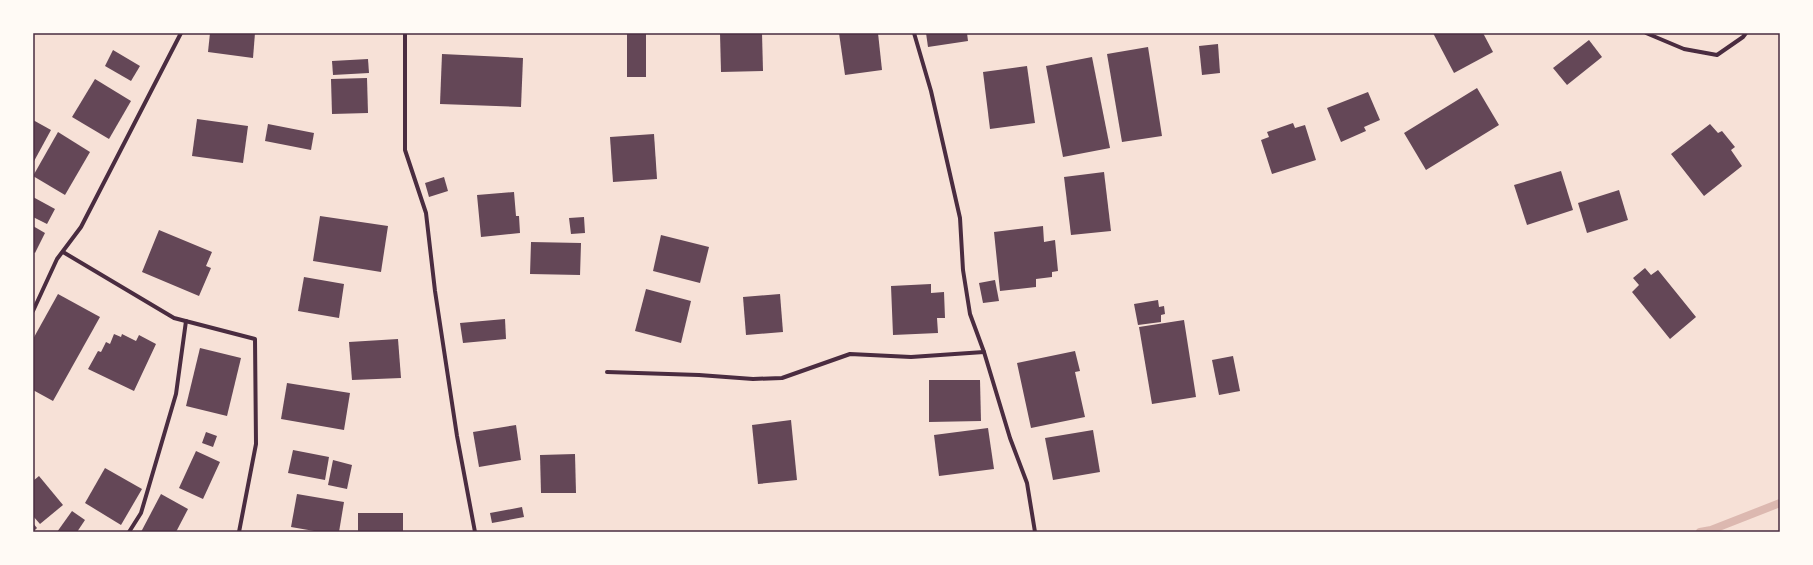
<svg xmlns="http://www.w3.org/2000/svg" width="1813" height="565" font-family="Inter,sans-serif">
<rect width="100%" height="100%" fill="#f7e1d7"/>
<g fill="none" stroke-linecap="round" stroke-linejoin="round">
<path stroke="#dcb8b0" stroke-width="8" d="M1700,532L1711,530L1780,503"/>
</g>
<g fill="#644757">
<path d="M210,33H255L253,58L208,52Z"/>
<rect x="627" y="33" width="19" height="44"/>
<path d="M720,33H762L763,71L721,72Z"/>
<path d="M839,33H878L882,70L845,75Z"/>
<path d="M926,33H967L968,41L928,47Z"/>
<path d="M1433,33H1483L1493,52L1454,73Z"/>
<path d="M1589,40L1602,57L1567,85L1553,68Z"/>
<path d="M1218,44L1220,73L1202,75L1199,46Z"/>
<path d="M1148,47L1162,136L1122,142L1107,54Z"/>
<path d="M113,50L140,66L131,81L105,66Z"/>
<path d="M442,54L523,58L521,107L440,104Z"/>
<path d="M1092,57L1110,148L1063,157L1046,66Z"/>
<path d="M368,59L369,73L333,75L332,61Z"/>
<path d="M1027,66L1035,123L990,129L983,72Z"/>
<path d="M367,78L368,113L332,114L331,79Z"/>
<path d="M95,79L131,101L109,139L72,117Z"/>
<path d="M1477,88L1499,125L1426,170L1404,133Z"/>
<path d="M1368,92L1380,120L1364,127L1366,131L1341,142L1327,108Z"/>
<path d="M197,119L248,126L243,163L192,156Z"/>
<path d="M33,120L51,130L33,163Z"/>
<path d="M1293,123L1295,128L1305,125L1316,160L1272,174L1261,140L1269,137L1267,132Z"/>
<path d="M268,124L314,133L311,150L265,141Z"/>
<path d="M1710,124L1718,133L1722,131L1735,147L1731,150L1742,166L1704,196L1671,154Z"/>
<path d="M58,132L90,152L65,195L33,176Z"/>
<path d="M654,134L657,179L613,182L610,137Z"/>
<path d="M1561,171L1573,210L1527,225L1514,185Z"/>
<path d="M1104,172L1111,231L1071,235L1064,177Z"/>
<path d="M444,177L448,191L429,197L425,183Z"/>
<path d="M1619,190L1628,220L1587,233L1578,203Z"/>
<path d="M514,192L516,216H519L520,233L481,237L477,195Z"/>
<path d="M33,197L55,209L47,224L33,217Z"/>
<path d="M320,216L388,226L381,272L313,261Z"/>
<path d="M584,217L585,233L571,234L569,218Z"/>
<path d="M33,226L45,233L35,253L33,252Z"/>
<path d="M1043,226L1044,242L1055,240L1058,271L1052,272V277L1036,279V287L1000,291L994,232Z"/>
<path d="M159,230L212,252L206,266L211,268L199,296L142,272Z"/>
<path d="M661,235L709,247L700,283L653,271Z"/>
<path d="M531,242L581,243L580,275L530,274Z"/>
<path d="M1645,268L1651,275L1658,270L1696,317L1670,339L1632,292L1639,285L1633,278Z"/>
<path d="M304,277L344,284L339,318L298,311Z"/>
<path d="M995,280L999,301L983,303L979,283Z"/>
<path d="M931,284V293L944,292L945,318H937L938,333L893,335L891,286Z"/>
<path d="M646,289L691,301L681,343L635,331Z"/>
<path d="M58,294L100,317L53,401L33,390V339Z"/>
<path d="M780,294L783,332L746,335L743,297Z"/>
<path d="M1158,300L1159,307L1164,306L1165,314L1161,315V322L1138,325L1134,304Z"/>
<path d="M505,319L506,339L463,343L460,323Z"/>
<path d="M1184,320L1196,397L1152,404L1139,327Z"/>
<path d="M114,334L121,337L122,334L136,341L139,335L156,344L134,391L88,369L98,351L101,352L106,342L110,344Z"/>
<path d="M398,339L401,378L352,380L349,342Z"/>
<path d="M200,348L241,358L227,416L186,406Z"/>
<path d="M1075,351L1080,371L1075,372L1085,417L1031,428L1017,363Z"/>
<path d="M1233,356L1240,391L1219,395L1212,360Z"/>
<path d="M929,380H980L981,421L929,422Z"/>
<path d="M287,383L350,393L344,430L281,419Z"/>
<path d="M791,420L797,480L758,484L752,425Z"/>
<path d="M516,425L521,460L479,467L473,432Z"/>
<path d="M988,428L994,469L939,476L934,435Z"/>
<path d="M1093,430L1100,472L1053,480L1045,438Z"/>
<path d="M206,432L217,436L213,447L202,443Z"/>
<path d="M293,450L329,457L325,480L288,473Z"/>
<path d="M196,451L220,462L203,499L179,488Z"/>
<path d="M575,454L576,493H541L540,455Z"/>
<path d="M333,460L352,465L347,489L328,485Z"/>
<path d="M105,468L142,489L121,525L85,503Z"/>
<path d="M39,476L63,505L40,524L33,516V481Z"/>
<path d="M161,494L188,509L176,532H141Z"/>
<path d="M297,494L344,502L339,532H320L291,527Z"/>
<path d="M522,507L524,517L492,523L490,513Z"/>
<path d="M72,511L85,520L77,532H57Z"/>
<rect x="358" y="513" width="45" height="19"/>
<path d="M33,523L37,528L33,532Z"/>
</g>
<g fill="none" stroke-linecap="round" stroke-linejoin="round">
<g stroke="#4a2c40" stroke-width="4">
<path d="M405,33V150L426,213L435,291L457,436L475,532"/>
<path d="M914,33L931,91L960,218L963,270L970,314L984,352L1010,438L1027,483L1035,532"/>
<path d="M1646,33L1684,49L1717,55L1743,37L1746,33"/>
<path d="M63,252L174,318L255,339L256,444L239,532"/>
<path d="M33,311L57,259L81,227L181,33"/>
<path d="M607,372L699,375L753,379L782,378L850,354L911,357L984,352"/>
<path d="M129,532L141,513L176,394L186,321"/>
</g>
</g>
<rect width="1813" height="565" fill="none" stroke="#fffaf5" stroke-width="68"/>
<rect x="34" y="34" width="1745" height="497" fill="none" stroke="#4a2c40" stroke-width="1.5"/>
</svg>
